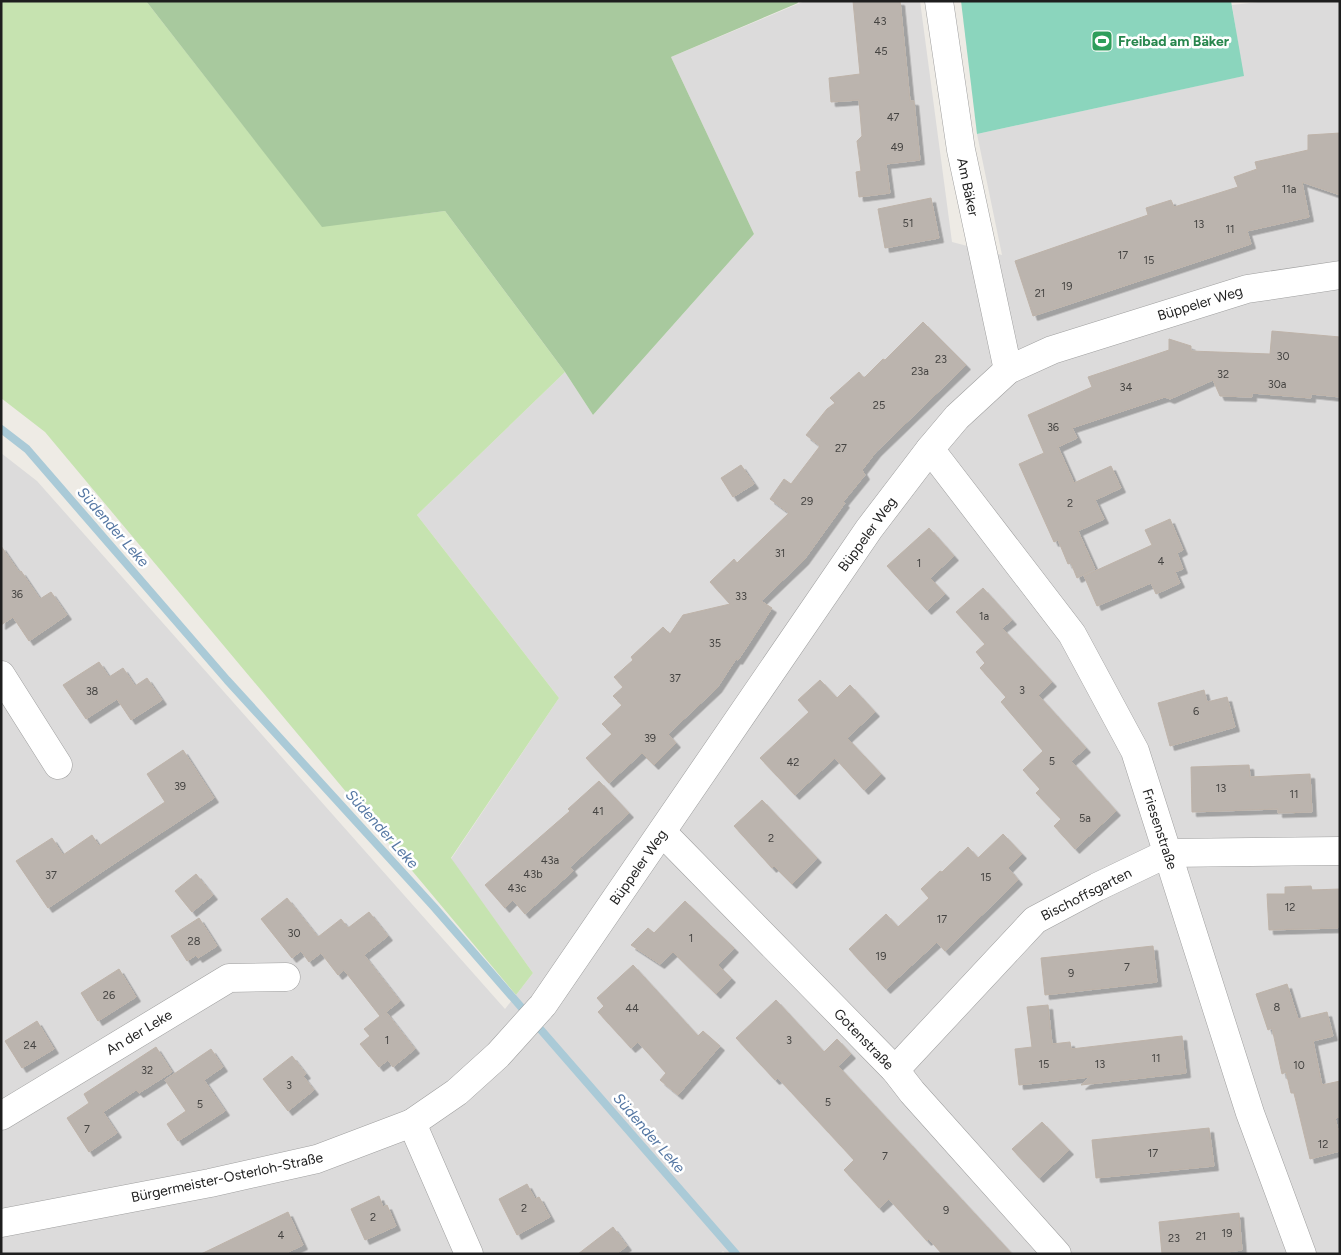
<svg xmlns="http://www.w3.org/2000/svg" width="1341" height="1255" font-family="Figtree,sans-serif">
<defs>
<filter id="shadow"><feDropShadow dx="4.5" dy="4.5" stdDeviation="0" flood-color="#0004"/></filter>
</defs>
<rect width="100%" height="100%" fill="#eeebe5"/>
<path fill="#dcdbdb" d="M805,1H920L952,242L1002,255L977,134L1243,76L1232,5L1267,1H1340V1254H726L723,1251L720,1254H1V453L37,481L505,1009L533,973L451,859L559,698L417,515L565,372L593,415L754,234L671,57Z"/>
<path fill="#c6e3b0" d="M1,1H146L322,226L445,211L565,372L417,515L559,698L451,858L533,973L516,995L45,432L1,398Z"/>
<path fill="#a8c99e" d="M146,1H797L798,3L671,57L754,234L593,415L565,372L445,211L322,227Z"/>
<path fill="#8bd5bd" d="M961,1H1231L1244,76L977,134Z"/>
<g fill="none" stroke-linecap="round" stroke-linejoin="round">
<path stroke="#aacad7" stroke-width="8" d="M1,429L27,449L227,680L434,907L736,1254"/>
</g>
<g fill="#bbb4ae" stroke="#beb3a9" filter="url(#shadow)">
<path d="M853,1H900L910,101H914L920,160L886,164L890,193L859,197L856,172L861,171L857,141L862,136L859,100L831,102L829,78L860,74Z"/>
<path d="M1340,133V195L1302,182L1309,217L1247,231L1251,244L1033,316L1015,261L1148,215L1146,208L1171,200L1174,207L1238,187L1234,177L1257,169L1255,162L1308,150V135Z"/>
<path d="M931,198L939,238L885,248L878,209Z"/>
<path d="M923,322L966,365L876,452L862,470L865,475L843,502L845,503L804,560L761,601L772,608L748,645L738,660L736,659L717,688L668,734L676,743L654,765L642,753L609,783L586,758L612,734L602,724L622,705L613,696L623,687L614,677L633,660L631,657L663,627L670,634L683,615L730,604L710,582L734,559L737,563L789,513L770,499L784,479L791,484L820,446L806,435L827,409L835,403L830,398L859,372L864,378L883,359L885,360Z"/>
<path d="M1272,331L1340,337V397L1311,394V398L1252,393V397L1220,396L1213,380L1170,399L1165,397L1072,428L1077,438L1058,447L1074,483L1111,466L1121,488L1095,500L1104,519L1078,531L1095,569L1077,578L1071,563L1068,564L1058,540L1054,542L1019,464L1044,453L1028,415L1092,387L1088,377L1169,350V339L1191,346V351L1270,354Z"/>
<path d="M741,465L754,484L733,497L721,478Z"/>
<path d="M1170,519L1183,550L1177,553L1183,569L1175,572L1180,583L1156,594L1151,583L1097,606L1084,576L1152,545L1145,530Z"/>
<path d="M929,528L954,556L930,578L945,594L927,610L887,566Z"/>
<path d="M1,546L19,572L21,571L40,599L51,592L67,615L29,641L13,617L1,625Z"/>
<path d="M983,588L1012,620L1002,628L1052,682L1038,695L1086,748L1071,761L1116,811L1075,849L1054,826L1061,819L1036,793L1040,789L1023,770L1043,751L1001,702L1006,697L980,668L985,663L976,652L985,644L956,612Z"/>
<path d="M99,662L109,677L123,668L135,686L147,678L162,700L131,720L117,699L86,719L63,685Z"/>
<path d="M820,680L837,698L850,685L875,712L847,738L881,774L864,790L835,758L795,795L760,758L809,712L798,700Z"/>
<path d="M1204,690L1207,702L1227,697L1235,727L1170,746L1158,703Z"/>
<path d="M183,750L214,798L112,865L48,908L16,861L52,838L63,855L92,835L99,846L165,802L147,774Z"/>
<path d="M1249,765L1250,777L1310,774L1312,812L1278,813V809L1192,812L1191,767Z"/>
<path d="M599,781L629,813L570,867L573,871L525,914L513,900L505,908L485,885L570,811L568,809Z"/>
<path d="M762,800L817,858L792,884L774,866L772,868L734,826Z"/>
<path d="M1003,834L1022,854L1008,868L1018,880L945,951L937,942L886,989L849,949L886,914L898,927L929,898L921,889L940,871L942,872L968,847L978,858Z"/>
<path d="M196,874L213,895L192,912L175,891Z"/>
<path d="M1311,886L1312,890L1340,889L1338,928L1269,930L1267,894H1285V887Z"/>
<path d="M287,898L318,937L341,919L348,928L369,912L388,936L364,955L400,1001L386,1012L415,1049L393,1067L388,1060L379,1067L360,1044L370,1036L364,1029L380,1016L344,970L338,975L321,953L309,962L301,951L292,958L261,919Z"/>
<path d="M685,901L734,948L718,965L731,978L716,994L673,952L660,964L631,945L648,928L654,933Z"/>
<path d="M199,918L217,946L198,958L196,955L187,961L171,936Z"/>
<path d="M1153,946L1157,982L1045,995L1041,958Z"/>
<path d="M633,965L698,1036L703,1031L720,1046L678,1095L660,1080L666,1073L638,1042L631,1048L598,1012L604,1006L597,998Z"/>
<path d="M119,969L136,997L98,1021L81,993Z"/>
<path d="M1287,984L1298,1019L1327,1012L1333,1036L1313,1041L1322,1085L1340,1081V1117L1335,1118L1340,1137V1151L1310,1159L1294,1093H1291L1286,1072L1282,1074L1272,1028L1268,1030L1256,994Z"/>
<path d="M776,1000L824,1052L837,1039L851,1054L838,1066L1012,1254H942L929,1239L927,1241L889,1199L879,1208L844,1170L854,1160L778,1078L775,1080L736,1038Z"/>
<path d="M1048,1005L1052,1044L1070,1042L1071,1049L1182,1036L1186,1073L1081,1085L1090,1077L1019,1085L1015,1049L1032,1047L1027,1007Z"/>
<path d="M37,1021L54,1049L22,1068L5,1041Z"/>
<path d="M156,1047L172,1072L139,1093L136,1090L103,1112L117,1133L89,1152L67,1118L89,1103L84,1094Z"/>
<path d="M211,1049L223,1067L204,1080L225,1111L178,1141L167,1124L186,1111L165,1080Z"/>
<path d="M292,1056L306,1074L303,1076L314,1090L288,1111L263,1079Z"/>
<path d="M1042,1122L1069,1150L1039,1178L1012,1149Z"/>
<path d="M1209,1128L1214,1166L1096,1178L1092,1140Z"/>
<path d="M527,1184L535,1199L539,1197L550,1217L517,1235L499,1199Z"/>
<path d="M379,1196L383,1207L387,1205L396,1226L365,1240L351,1209Z"/>
<path d="M288,1212L303,1245L284,1254H201Z"/>
<path d="M1239,1213L1242,1250L1212,1254H1162L1159,1222Z"/>
<path d="M613,1227L627,1246L616,1254H578Z"/>
</g>
<g fill="none" stroke-linecap="round" stroke-linejoin="round">
<g stroke="#9f9f9f" stroke-width="29">
<g id="minor">
<path d="M939,1L961,150L1008,370"/>
<path d="M930,449L1072,634L1135,751L1250,1113L1302,1254"/>
<path d="M1,675L58,765"/>
<path d="M662,832L895,1070L912,1092L1057,1254"/>
<path d="M895,1070L1035,920L1097,887L1168,853L1340,851"/>
<path d="M1,1116L229,978L286,977"/>
<path d="M412,1123L469,1254"/>
<path d="M1,1223L210,1183L317,1159L412,1123L457,1092L498,1055L543,1005L869,529L930,449L957,417L1008,370L1052,350L1247,289L1340,275"/>
</g>
</g>
<use href="#minor" stroke="#fff" stroke-width="28"/>
</g>
<defs>
<g id="stadium-square" transform="scale(1.125)"><rect x="-9" y="-9" width="18" height="18" rx="4" fill="#2e9e5b" stroke="#fff"/><path d="M0-5a6.5 5 0 1 0 0 10a6.5 5 0 1 0 0-10ZM-3.5-1.8h7v3.6h-7Z" fill="#fff"/></g>
</defs>
<g fill-rule="evenodd">
<use href="#stadium-square" x="1102" y="41"/>
</g>
<g text-anchor="middle" stroke-width="5" stroke-linejoin="round" paint-order="stroke">
<g font-size="11" fill="#454442">
<text x="880" y="25">43</text>
<text x="881" y="55">45</text>
<text x="893" y="121">47</text>
<text x="897" y="151">49</text>
<text x="1289" y="193">11a</text>
<text x="908" y="227">51</text>
<text x="1199" y="228">13</text>
<text x="1230" y="233">11</text>
<text x="1123" y="259">17</text>
<text x="1149" y="264">15</text>
<text x="1067" y="290">19</text>
<text x="1040" y="297">21</text>
<text x="1283" y="360">30</text>
<text x="941" y="363">23</text>
<text x="920" y="375">23a</text>
<text x="1223" y="378">32</text>
<text x="1277" y="388">30a</text>
<text x="1126" y="391">34</text>
<text x="879" y="409">25</text>
<text x="1053" y="431">36</text>
<text x="841" y="452">27</text>
<text x="807" y="505">29</text>
<text x="1070" y="507">2</text>
<text x="780" y="557">31</text>
<text x="1161" y="565">4</text>
<text x="919" y="567">1</text>
<text x="17" y="598">36</text>
<text x="741" y="600">33</text>
<text x="984" y="620">1a</text>
<text x="715" y="647">35</text>
<text x="675" y="682">37</text>
<text x="1022" y="694">3</text>
<text x="92" y="695">38</text>
<text x="1196" y="715">6</text>
<text x="650" y="742">39</text>
<text x="1052" y="765">5</text>
<text x="793" y="766">42</text>
<text x="180" y="790">39</text>
<text x="1221" y="792">13</text>
<text x="1294" y="798">11</text>
<text x="598" y="815">41</text>
<text x="1085" y="822">5a</text>
<text x="771" y="842">2</text>
<text x="550" y="864">43a</text>
<text x="533" y="878">43b</text>
<text x="51" y="879">37</text>
<text x="986" y="881">15</text>
<text x="517" y="892">43c</text>
<text x="1290" y="911">12</text>
<text x="942" y="923">17</text>
<text x="294" y="937">30</text>
<text x="691" y="942">1</text>
<text x="194" y="945">28</text>
<text x="881" y="960">19</text>
<text x="1127" y="971">7</text>
<text x="1071" y="977">9</text>
<text x="109" y="999">26</text>
<text x="1277" y="1011">8</text>
<text x="632" y="1012">44</text>
<text x="387" y="1044">1</text>
<text x="789" y="1044">3</text>
<text x="30" y="1049">24</text>
<text x="1156" y="1062">11</text>
<text x="1044" y="1068">15</text>
<text x="1100" y="1068">13</text>
<text x="1299" y="1069">10</text>
<text x="147" y="1074">32</text>
<text x="289" y="1089">3</text>
<text x="828" y="1106">5</text>
<text x="200" y="1108">5</text>
<text x="87" y="1133">7</text>
<text x="1323" y="1148">12</text>
<text x="1153" y="1157">17</text>
<text x="885" y="1160">7</text>
<text x="524" y="1212">2</text>
<text x="946" y="1214">9</text>
<text x="373" y="1221">2</text>
<text x="1227" y="1237">19</text>
<text x="281" y="1239">4</text>
<text x="1201" y="1240">21</text>
<text x="1174" y="1242">23</text>
</g>
<g font-size="14" font-weight="bold" fill="#27864d" stroke="#fff" text-anchor="start">
<text x="1118" y="46">Freibad am Bäker</text>
</g>
<g font-size="14" fill="#1e1e1e" stroke="#fff">
<text transform="translate(968 187) rotate(78)" y="5">Am Bäker</text>
<text transform="translate(1200 303) rotate(-17)" y="5">Büppeler Weg</text>
<text transform="translate(867 534) rotate(-54)" y="5">Büppeler Weg</text>
<text transform="translate(1160 829) rotate(72)" y="5">Friesenstraße</text>
<text transform="translate(638 867) rotate(-55)" y="5">Büppeler Weg</text>
<text transform="translate(1086 894) rotate(-27)" y="5">Bischoffsgarten</text>
<text transform="translate(139 1032) rotate(-31)" y="5">An der Leke</text>
<text transform="translate(864 1039) rotate(46)" y="5">Gotenstraße</text>
<text transform="translate(227 1177) rotate(-12)" y="5">Bürgermeister-Osterloh-Straße</text>
</g>
<g font-size="15" font-style="italic" fill="#5577a3" stroke="#fff">
<text transform="translate(113 527) rotate(49)" y="5">Südender Leke</text>
<text transform="translate(382 829) rotate(48)" y="5">Südender Leke</text>
<text transform="translate(649 1133) rotate(49)" y="5">Südender Leke</text>
</g>
</g>
<rect width="1341" height="1255" fill="none" stroke="#1e1e1e" stroke-width="5"/>
</svg>
